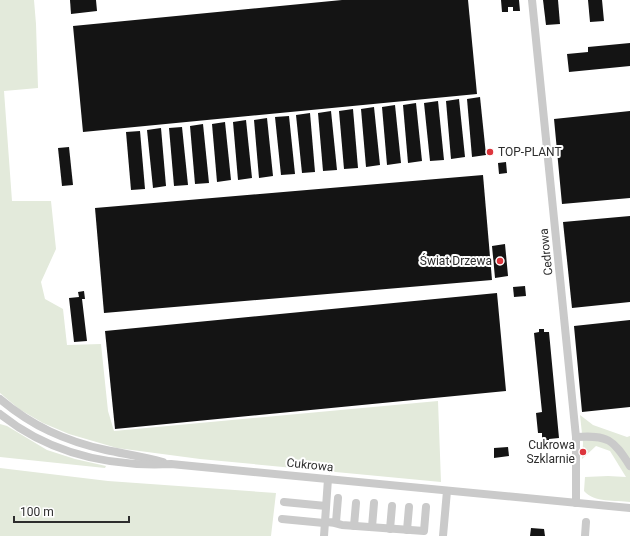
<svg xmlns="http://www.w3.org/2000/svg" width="630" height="536" font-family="Roboto,sans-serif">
<rect width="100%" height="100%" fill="#fff"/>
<g fill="#e3eadb">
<path d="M0,0H34L36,24L38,88L4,91L12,201H51L56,249L41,282L45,299L63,309L67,345L101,344L108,411L114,431L438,401L441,482L200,459L117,448L69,434L43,423L19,409L0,393Z"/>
<path d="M580,415L593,425L627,437L630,436V502C616,500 594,503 584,491L585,477L608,476L626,477L610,451L596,446L582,459L583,443Z"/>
<path d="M0,424L7,426L47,450L75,459L106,466L105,468L0,457Z"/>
<path d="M0,468L108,481L276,493L271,536H0Z"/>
</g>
<g fill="#141414">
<path d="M70,0H96L97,11L71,14Z"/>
<path d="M342,0H468L477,94L83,132L73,26Z"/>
<path d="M501,0H519L520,11H513V7H508V12H502Z"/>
<path d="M543,0H558L560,24L546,25Z"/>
<path d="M588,0H602L604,21L590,22Z"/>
<path d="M630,43V66L569,72L567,54L588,52V47Z"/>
<path d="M480,97L486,155L472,157L467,99Z"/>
<path d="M459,99L465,157L451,159L446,101Z"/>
<path d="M438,101L444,160L430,161L424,103Z"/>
<path d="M416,103L422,161L408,163L403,105Z"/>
<path d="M395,105L401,163L387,165L382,107Z"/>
<path d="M374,107L380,165L366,167L361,109Z"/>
<path d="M353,109L358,168L344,169L339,111Z"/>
<path d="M331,111L337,170L323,171L318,113Z"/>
<path d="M630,111V198L562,204L554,119Z"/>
<path d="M310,113L315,172L302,173L296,115Z"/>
<path d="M289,116L295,174L281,175L275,117Z"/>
<path d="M267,118L273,176L259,178L254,120Z"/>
<path d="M246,120L252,178L238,180L233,122Z"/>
<path d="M225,122L231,180L217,182L212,124Z"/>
<path d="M203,124L209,183L195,184L190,126Z"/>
<path d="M182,127L188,185L174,186L169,128Z"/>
<path d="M161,128L166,186L153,188L147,130Z"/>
<path d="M140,131L145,189L131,190L126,132Z"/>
<path d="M69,147L73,185L62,186L58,148Z"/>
<path d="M506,162L507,173L499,174L498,163Z"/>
<path d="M483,175L492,280L104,313L95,208Z"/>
<path d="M630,216V302L572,308L563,222Z"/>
<path d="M505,244L508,276L495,278L492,246Z"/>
<path d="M525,286L526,296L514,297L513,287Z"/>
<path d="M84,291L85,299H82L87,341L74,342L69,298L79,297L78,292Z"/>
<path d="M497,293L506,391L115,429L105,331Z"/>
<path d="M630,320V407L582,412L574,326Z"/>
<path d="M539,329H544V332H549L559,438L549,439V441H545V438L542,439V433H538L536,413L542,412L534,333L539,332Z"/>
<path d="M508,447L509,456L494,458V448Z"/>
<path d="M531,528L544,529L545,536H530Z"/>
</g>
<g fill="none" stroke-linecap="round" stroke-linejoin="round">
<g stroke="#cacaca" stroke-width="8">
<path d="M532,0L576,437V503"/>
<path d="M0,399C32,426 65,441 106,450C125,454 144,457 163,462"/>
<path d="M0,414C50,454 108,467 171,464L630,508"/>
<path d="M576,437C608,435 613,439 630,466"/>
<path d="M284,502L326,506"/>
<path d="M282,519L324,523C331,521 335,523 342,525L424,531L426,507"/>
<path d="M336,522L338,498"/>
<path d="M354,526L356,503"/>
<path d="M372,527L374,503"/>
<path d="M390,529L392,506"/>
<path d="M407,530L409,507"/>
<path d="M324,536L328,479"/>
<path d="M443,536L447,491"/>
<path d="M585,536L586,522"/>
</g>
</g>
<g fill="#dd363d" stroke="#fff" stroke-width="1.5">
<circle cx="490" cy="152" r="4"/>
<circle cx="500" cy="261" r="4"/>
<circle cx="583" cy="452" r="4"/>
</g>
<g text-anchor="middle" stroke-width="4" stroke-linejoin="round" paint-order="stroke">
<g font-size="12" fill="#2d2d2d" stroke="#fff" text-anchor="end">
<text x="498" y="156" text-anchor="start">TOP-PLANT</text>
<text x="492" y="265">Świat Drzewa</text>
<text x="575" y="449">Cukrowa<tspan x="575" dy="14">Szklarnie</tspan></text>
</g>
<g font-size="12" fill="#2d2d2d" stroke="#fff">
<text transform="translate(546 252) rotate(-96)" y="4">Cedrowa</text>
<text transform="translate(310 465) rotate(6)" y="4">Cukrowa</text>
</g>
</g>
<path d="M14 516v6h115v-6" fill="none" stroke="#2d2d2d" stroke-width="2"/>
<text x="20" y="516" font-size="12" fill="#2d2d2d" stroke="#ffffff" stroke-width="3" paint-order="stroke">100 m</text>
</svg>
